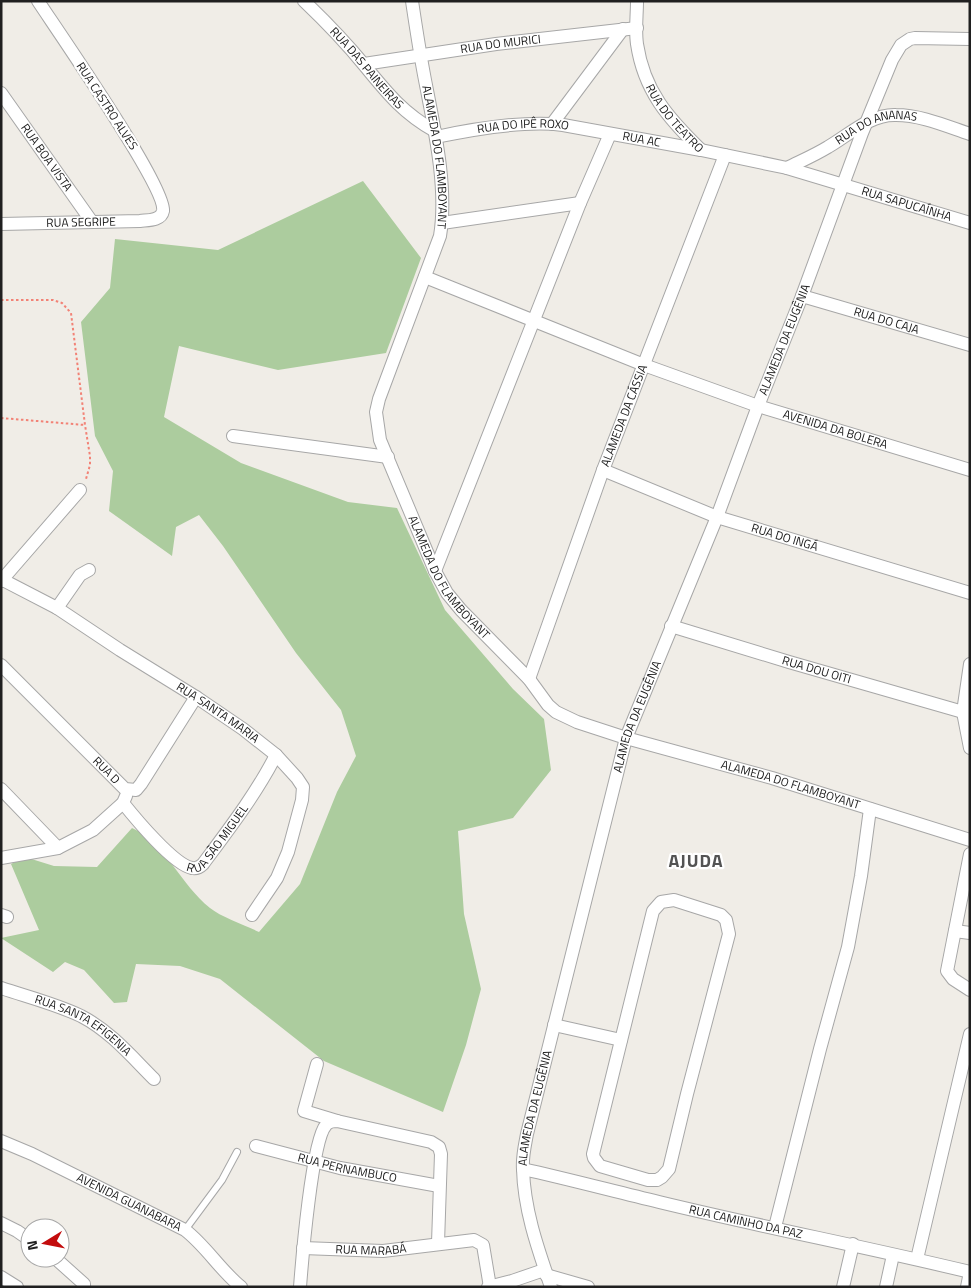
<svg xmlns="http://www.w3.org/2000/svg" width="971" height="1288" font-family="'Titillium Web',sans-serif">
<rect width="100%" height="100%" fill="#f0ede7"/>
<path fill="#accc9e" d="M363,181L421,258L386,353L278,370L179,346L164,417L241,463L348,502L397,508L445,610L513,689L544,719L551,770L513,818L458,831L464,914L481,989L466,1045L443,1112L324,1061L220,979L180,966L136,964L127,1002L114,1003L84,970L65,962L53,972L1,938L39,930L11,864L25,857L54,866L97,867L132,828C165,843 181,885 210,908C221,917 245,925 259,932L300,884L337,792L356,756L341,710L296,653L223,546L199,515L176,527L172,556L109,511L113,471L95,436L81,322L110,288L115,239L218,250Z"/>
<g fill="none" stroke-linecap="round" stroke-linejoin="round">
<g stroke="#a7a7a7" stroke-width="8">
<path id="lane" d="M185,1230L222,1180L237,1152"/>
</g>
<g stroke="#a7a7a7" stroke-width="14">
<g id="street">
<path id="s1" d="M304,1C325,21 347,44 365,66C387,93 404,114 435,131"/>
<path id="s2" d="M412,1C416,28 420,54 425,80C434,127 448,188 440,236L379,399L376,412L380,440L435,571L447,593L461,610L529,679L548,705L556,712L577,722L626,738L772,778L970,840"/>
<path id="s3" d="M637,1C637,15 635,30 637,44C644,91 668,118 701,150"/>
<path id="s4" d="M364,64L496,44L637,28"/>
<path id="s5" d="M1,93L92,222"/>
<path d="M552,124L623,29"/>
<path id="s6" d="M436,137C474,129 525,120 563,125L701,150L787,168L970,223"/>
<path id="s7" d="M787,168C801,161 815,155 828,147C849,135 870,114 896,115C921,115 946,126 970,134"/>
<path d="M442,223L580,203"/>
<path id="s8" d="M1,224L140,221C148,220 161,221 163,211C167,188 57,30 38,1"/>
<path id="s9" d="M425,277L644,365L758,406L970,470"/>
<path id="s10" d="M802,296L970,345"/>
<path d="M233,436L388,457"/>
<path id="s11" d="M603,470L717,517L970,593"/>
<path d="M435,571L580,203L610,134"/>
<path id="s12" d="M1,579L57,608L120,650L196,697L243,729L276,755L297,778L303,787L302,800L288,852L277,878L252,915"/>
<path d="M1,581L80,490"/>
<path d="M57,608L80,575L89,570"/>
<path id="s13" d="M671,626L789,662L963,712"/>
<path d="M970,664L963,712L970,748"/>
<path id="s14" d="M1,665L125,789L136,790L141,784L196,697"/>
<path id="s15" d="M529,679L603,470L725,155"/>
<path d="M1,789L58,848"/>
<path id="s16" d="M123,803C135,818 174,865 192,868C197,869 200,867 203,864C229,829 256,794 276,755"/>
<path d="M970,854L947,971L953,979L970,990"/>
<path d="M1,858L58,848L93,830L123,803L126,796"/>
<path d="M674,900L721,915L726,920L729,934L687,1094L669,1169L662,1177L657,1180H648L600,1166L594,1158L593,1154L653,911L661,902Z"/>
<path d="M1,915L7,917"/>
<path d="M955,931L970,933"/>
<path id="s17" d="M1,988C28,997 56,1004 81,1016C110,1031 131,1056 154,1079"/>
<path d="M554,1025L621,1040"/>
<path d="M317,1064L304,1111L337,1121"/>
<path id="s18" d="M1,1141L32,1154L185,1230C206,1246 220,1270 241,1287"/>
<path id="s19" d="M256,1146L340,1168L439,1186"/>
<path id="s20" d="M523,1169C568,1179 613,1191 659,1202C762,1227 866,1247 970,1272L967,1287"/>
<path d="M1,1223L17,1231L30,1240"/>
<path d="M775,1227L820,1049L848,947L861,876L870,809"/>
<path id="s21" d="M303,1248L383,1251L474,1240L483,1245L490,1287"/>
<path d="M55,1258L84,1284V1287"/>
<path d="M917,1259L970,1034"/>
<path d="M546,1275L588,1287"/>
<path d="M1,1277L17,1287"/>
<path d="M300,1287C302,1261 312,1140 326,1125C329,1121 333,1121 337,1121L431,1142L439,1147L441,1154L438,1243"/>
<path d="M488,1287L512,1281L544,1270"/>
<path id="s22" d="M551,1287C538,1249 524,1210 523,1169C522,1157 525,1145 527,1134L626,738L717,517L758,406L802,296L862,133L892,60L901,45L910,39L915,38L970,39"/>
<path d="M843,1287L853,1244"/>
<path d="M886,1287L893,1255"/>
</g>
</g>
<g stroke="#f28276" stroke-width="2" stroke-dasharray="2.5 2.5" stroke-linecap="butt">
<path d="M1,300H53L62,303L71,313L85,425L90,456V465L86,479"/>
<path d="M1,418L85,425"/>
</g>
<use href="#lane" stroke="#fff" stroke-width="6"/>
<use href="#street" stroke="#fff" stroke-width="12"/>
</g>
<g text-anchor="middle" stroke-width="4.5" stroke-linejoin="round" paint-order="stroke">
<g font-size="12" fill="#202020" stroke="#fff">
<text dy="4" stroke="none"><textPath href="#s4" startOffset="138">RUA DO MURICI</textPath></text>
<text dy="4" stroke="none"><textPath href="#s1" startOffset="92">RUA DAS PAINEIRAS</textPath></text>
<text transform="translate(107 106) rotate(57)" y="4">RUA CASTRO ALVES</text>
<text dy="4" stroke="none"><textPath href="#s3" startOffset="128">RUA DO TEATRO</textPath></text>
<text dy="4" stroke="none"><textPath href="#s6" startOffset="88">RUA DO IPÊ ROXO</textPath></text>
<text dy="4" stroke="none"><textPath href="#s7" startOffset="100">RUA DO ANANAS</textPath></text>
<text dy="4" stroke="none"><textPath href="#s6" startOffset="208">RUA AC</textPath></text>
<text dy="4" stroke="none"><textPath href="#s2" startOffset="158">ALAMEDA DO FLAMBOYANT</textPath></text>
<text dy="4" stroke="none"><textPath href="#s5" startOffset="79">RUA BOA VISTA</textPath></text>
<text dy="4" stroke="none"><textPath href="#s6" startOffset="481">RUA SAPUCAÍNHA</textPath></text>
<text dy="4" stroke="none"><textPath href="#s8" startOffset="80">RUA SEGRIPE</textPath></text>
<text dy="4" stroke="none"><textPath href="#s10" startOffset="88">RUA DO CAJA</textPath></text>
<text dy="4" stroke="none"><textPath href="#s22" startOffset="994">ALAMEDA DA EUGÊNIA</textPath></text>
<text dy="4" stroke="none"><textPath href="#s15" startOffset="280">ALAMEDA DA CÁSSIA</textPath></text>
<text dy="4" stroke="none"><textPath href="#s9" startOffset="438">AVENIDA DA BOLERA</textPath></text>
<text dy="4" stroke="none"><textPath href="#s11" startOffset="194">RUA DO INGÁ</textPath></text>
<text dy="4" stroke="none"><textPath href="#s2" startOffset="608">ALAMEDA DO FLAMBOYANT</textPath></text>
<text dy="4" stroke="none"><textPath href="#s13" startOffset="152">RUA DOU OITI</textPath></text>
<text dy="4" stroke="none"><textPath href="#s12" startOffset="255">RUA SANTA MARIA</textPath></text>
<text dy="4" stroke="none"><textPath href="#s22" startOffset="589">ALAMEDA DA EUGÊNIA</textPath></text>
<text dy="4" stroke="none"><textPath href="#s14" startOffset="149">RUA D</textPath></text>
<text dy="4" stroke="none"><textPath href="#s2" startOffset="1028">ALAMEDA DO FLAMBOYANT</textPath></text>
<text dy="4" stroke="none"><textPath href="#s16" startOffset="135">RUA SÃO MIGUEL</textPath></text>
<text dy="4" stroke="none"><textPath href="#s17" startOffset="91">RUA SANTA EFIGENIA</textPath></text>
<text dy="4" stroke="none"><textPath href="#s22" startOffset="184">ALAMEDA DA EUGÊNIA</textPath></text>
<text dy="4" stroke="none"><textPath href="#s19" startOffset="94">RUA PERNAMBUCO</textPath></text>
<text dy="4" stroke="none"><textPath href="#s18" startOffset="142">AVENIDA GUANABARA</textPath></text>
<text dy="4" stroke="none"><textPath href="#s20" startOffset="229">RUA CAMINHO DA PAZ</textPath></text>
<text dy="4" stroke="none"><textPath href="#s21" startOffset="68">RUA MARABÁ</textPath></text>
</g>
<g font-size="18" font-weight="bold" letter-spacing="1" fill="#535353" stroke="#fff">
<text x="696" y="867">AJUDA</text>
</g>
</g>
<rect width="971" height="1288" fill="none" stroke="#202020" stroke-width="5"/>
<g transform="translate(45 1243) rotate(260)"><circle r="24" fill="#ffffff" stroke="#a6a6a6"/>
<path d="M0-4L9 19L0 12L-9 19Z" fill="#c30c0d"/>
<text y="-8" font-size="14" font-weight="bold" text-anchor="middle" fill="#202020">N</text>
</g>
</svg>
